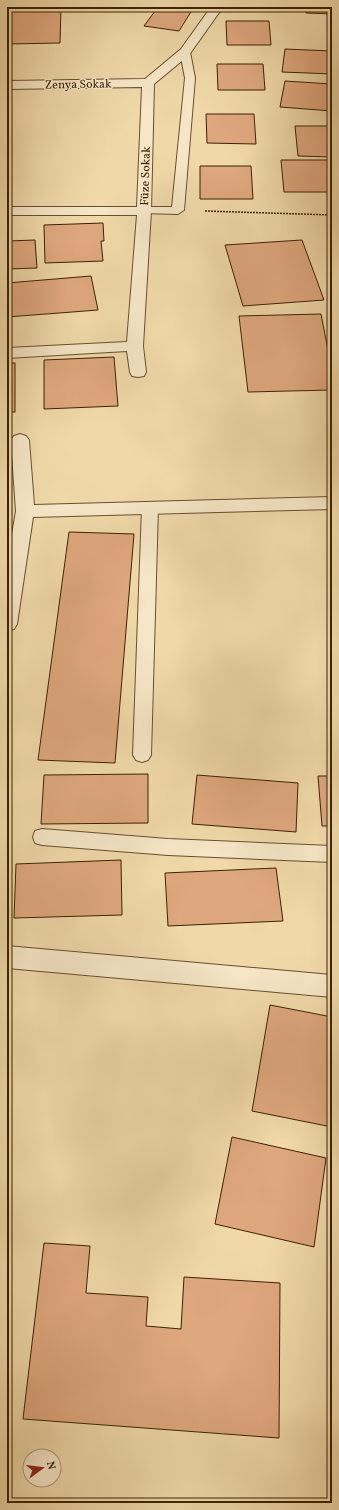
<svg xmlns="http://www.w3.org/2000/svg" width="339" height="1510" font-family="Vollkorn,serif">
<rect width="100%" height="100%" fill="#f0d8a9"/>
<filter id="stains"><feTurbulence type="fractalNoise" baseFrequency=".005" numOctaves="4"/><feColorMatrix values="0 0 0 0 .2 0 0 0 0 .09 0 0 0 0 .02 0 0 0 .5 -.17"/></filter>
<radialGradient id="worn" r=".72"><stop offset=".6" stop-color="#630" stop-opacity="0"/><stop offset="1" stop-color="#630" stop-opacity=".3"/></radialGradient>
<g fill="#dfa77e" stroke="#3b2303">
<path d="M7,7H61L60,43L7,44Z"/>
<path d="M158,7H194L179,31L144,26Z"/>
<path d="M255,7H292L291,10Z"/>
<path d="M306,7H332V14L306,13Z"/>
<path d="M226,21H269L271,45H227Z"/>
<path d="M285,49L332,51V74L282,72Z"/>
<path d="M217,64H263L265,90H218Z"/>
<path d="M285,81L332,84V111L280,107Z"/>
<path d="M206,114H254L256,144L207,143Z"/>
<path d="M295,126H332V157L298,156Z"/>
<path d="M281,160H331L332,192H284Z"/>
<path d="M200,166H251L253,199H200Z"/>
<path d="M103,223L104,241H101L103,261L45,263L44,225Z"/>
<path d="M7,236L8,241L35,240L37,268L7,269Z"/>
<path d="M302,240L324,300L243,306L225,245Z"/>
<path d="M91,276L98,310L7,317V283Z"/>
<path d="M321,314L332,371V390L248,392L239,316Z"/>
<path d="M114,357L118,406L44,409V360Z"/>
<rect x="7" y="363" width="8" height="49"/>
<path d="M69,532L134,534L115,763L38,760Z"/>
<path d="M148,774V823L41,824L44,775Z"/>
<path d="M197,775L298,783L296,832L192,824Z"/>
<path d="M318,776H332V826H322Z"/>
<path d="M121,860L122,915L14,918L16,864Z"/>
<path d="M276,868L283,921L168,926L165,873Z"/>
<path d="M270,1005L332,1017V1127L252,1111Z"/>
<path d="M232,1137L326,1158L314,1247L215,1224Z"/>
<path d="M44,1243L90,1246L86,1293L148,1297L146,1326L181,1329L184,1277L280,1283L279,1438L23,1419Z"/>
</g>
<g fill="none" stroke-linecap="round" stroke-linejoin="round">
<g stroke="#68502c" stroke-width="2">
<g id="service">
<path d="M185,49L190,52L195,78L184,210L178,214L140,213L138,211L140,209L144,207H172L185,78L180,52Z"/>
<path d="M150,502L155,503L158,507L151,755L148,760L142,762L136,760L133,755L142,507L145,503Z"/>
<path d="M42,829L168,839L332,846V862L168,855L42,845L35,843L33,837L35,831Z"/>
</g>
</g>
<g stroke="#68502c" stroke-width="2">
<g id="minor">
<path d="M211,7H223L189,55L154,84L151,211L143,346L146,372L144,376L138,377L132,376L130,372L127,351L7,358V348L127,342L137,215H7V207H137L142,87L7,89V81L145,79L181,49Z"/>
<path d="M20,434L26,436L29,440L34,505L332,497V509L33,517L17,624L14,629L7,631V563L16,511L11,440L14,436Z"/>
<path d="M7,946L332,975V997L7,968Z"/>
</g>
</g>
<path stroke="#3b2303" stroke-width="1.5" stroke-dasharray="2 1" stroke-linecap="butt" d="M205,211L332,215"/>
<use href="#service" fill="#f5e6c7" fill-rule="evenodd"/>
<use href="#minor" fill="#f5e6c7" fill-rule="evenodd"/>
</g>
<g text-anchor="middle" stroke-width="3" stroke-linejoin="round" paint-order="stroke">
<g font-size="12" fill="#3b2303" stroke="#f5e6c7">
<text transform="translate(78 84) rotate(-1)" y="4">Zenya Sokak</text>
<text transform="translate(145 176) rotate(-88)" y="4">Füze Sokak</text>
</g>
</g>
<rect width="339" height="1510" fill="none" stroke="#f0d8a9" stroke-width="24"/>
<rect x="8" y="8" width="323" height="1494" fill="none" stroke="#3b2303" stroke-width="2"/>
<rect x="12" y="12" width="315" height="1486" fill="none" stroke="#3b2303"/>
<g transform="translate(42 1468) rotate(75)"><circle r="19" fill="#f5e6c7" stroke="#ab9879"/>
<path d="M0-3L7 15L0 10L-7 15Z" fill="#8f2418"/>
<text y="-6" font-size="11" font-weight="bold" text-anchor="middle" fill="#3b2303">N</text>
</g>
<rect width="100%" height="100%" filter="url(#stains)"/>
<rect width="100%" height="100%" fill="url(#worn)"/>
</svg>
